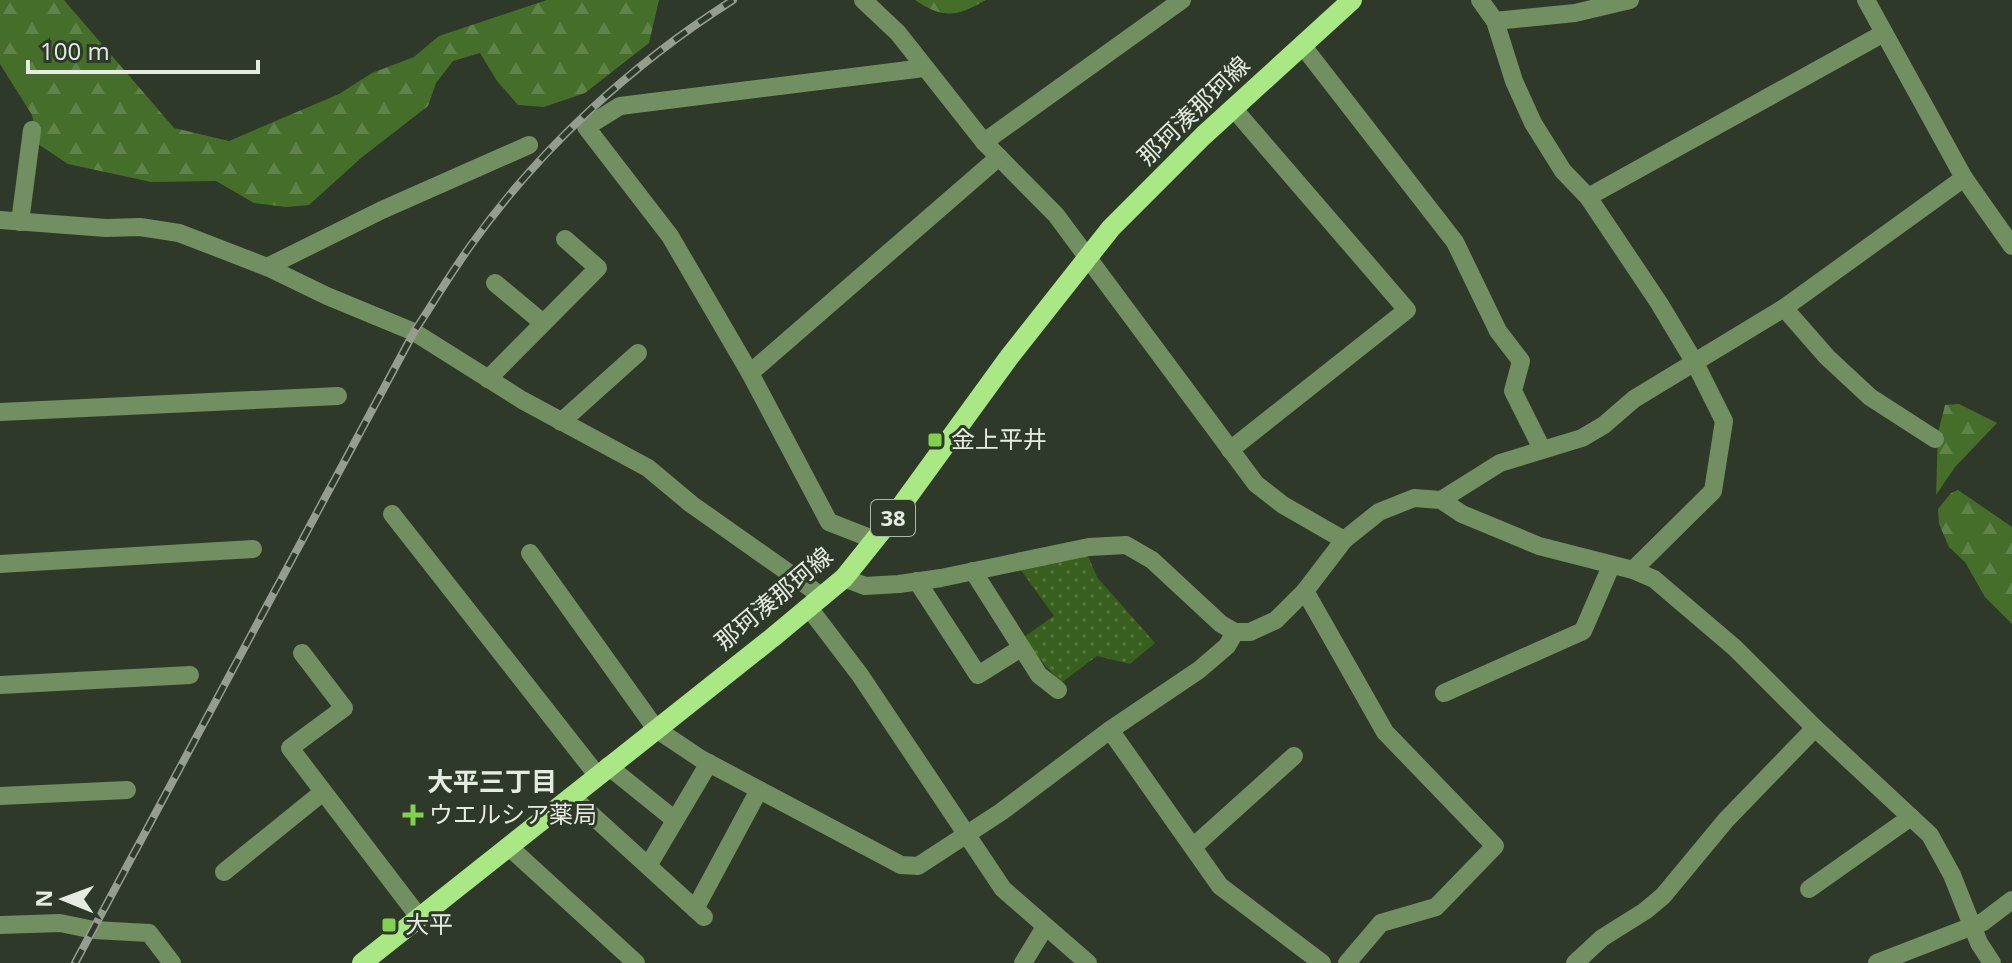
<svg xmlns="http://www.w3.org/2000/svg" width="2012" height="963" font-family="'Open Sans','Noto Sans JP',sans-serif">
<defs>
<pattern id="grass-dots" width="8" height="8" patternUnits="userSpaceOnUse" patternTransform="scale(2)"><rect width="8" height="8" fill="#395f1f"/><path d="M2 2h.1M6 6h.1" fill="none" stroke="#56763f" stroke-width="1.8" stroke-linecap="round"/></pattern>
<pattern id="forest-firs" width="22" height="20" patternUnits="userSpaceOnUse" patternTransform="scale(2)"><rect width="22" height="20" fill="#456e2a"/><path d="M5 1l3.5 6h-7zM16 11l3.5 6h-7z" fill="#608349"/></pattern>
</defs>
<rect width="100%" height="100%" fill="#2f3929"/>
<path fill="url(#grass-dots)" d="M1086,551L1097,577L1155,643L1130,664L1097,656L1061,683L1021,639L1054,616L1018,566Z"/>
<g fill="url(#forest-firs)">
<path d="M0,0H64L174,128L229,141L339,94L372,73L414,57L439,36L547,0H659L649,43L585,93L544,107L518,105L497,81L480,53L453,61L436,83L428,106L361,158L309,205L286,207L254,203L216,181L151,182L68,164L38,144L32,115L0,64Z"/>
<path d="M915,0H986C957,17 943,19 915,0Z"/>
<path d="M1959,404L1997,423L1955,467L1936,495L1938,433L1945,405Z"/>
<path d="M1958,490L2012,527V624L1985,597L1965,562L1949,547L1939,524L1938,509L1951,493Z"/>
</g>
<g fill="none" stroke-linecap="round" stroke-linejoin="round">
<g stroke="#718f60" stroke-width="18">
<path d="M863,0L898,33L984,142L1056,215L1256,484L1283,505L1344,540"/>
<path d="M1480,0L1495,21L1514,81L1533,123L1563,171L1588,197L1659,303L1695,363L1724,421L1713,491L1633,570"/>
<path d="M1866,0L1964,178L2012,246"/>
<path d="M1495,21L1575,13L1630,0"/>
<path d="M1302,45L1455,242L1498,331L1521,361L1513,391L1542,449"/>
<path d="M984,142L1182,0"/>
<path d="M1588,197L1884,33"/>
<path d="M0,220L106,228L140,227L179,233L267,267L327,296L414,332L522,400L648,468L691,504L823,597"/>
<path d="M20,222L32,130"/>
<path d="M267,267L382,210L529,145"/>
<path d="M495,283L543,323"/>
<path d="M1784,308L1827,357L1870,397L1935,439"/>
<path d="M750,373L999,157"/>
<path d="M488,379L598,268L565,239"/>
<path d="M0,412L338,396"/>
<path d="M561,422L638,353"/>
<path d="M1230,450L1407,310L1233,108"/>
<path d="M1441,500L1500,463L1582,438L1604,425L1634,399L1784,308L1964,178"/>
<path d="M392,514L597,775"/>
<path d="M875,540L829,522L750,373L670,236L586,127L620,106L924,68"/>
<path d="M530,553L656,729L701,759L901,865L918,866L1001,812L1110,730L1199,670L1227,646L1235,632"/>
<path d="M0,564L253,549"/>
<path d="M973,571L1039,675L1058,690"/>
<path d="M844,578L865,586L899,584L941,578L1089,547L1126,545L1152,560L1221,624L1235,632H1250L1276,620L1305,591L1344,540L1379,512L1414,498L1441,500L1462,514L1539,546L1633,570L1654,579L1735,648L1815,728L1930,835L1952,875L1979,943L1992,963"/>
<path d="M917,581L978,675L1021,648"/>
<path d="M1305,591L1385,732L1495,846L1436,907L1381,923L1347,963"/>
<path d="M809,608L860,675L1003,889L1088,963"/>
<path d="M302,653L344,708L290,748L419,917"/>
<path d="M0,685L190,675"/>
<path d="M1444,693L1583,631L1611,566"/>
<path d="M1110,730L1220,886L1322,963"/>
<path d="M608,766L675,820"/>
<path d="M0,796L127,790"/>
<path d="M571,796L704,917"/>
<path d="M508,846L636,963"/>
<path d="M1193,847L1294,756"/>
<path d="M648,866L709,763"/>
<path d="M224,872L323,792"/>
<path d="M1809,889L1911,817"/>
<path d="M695,909L759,790"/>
<path d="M0,925L60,923L94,930L149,933L172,963"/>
<path d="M1023,963L1045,927"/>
<path d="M1575,963L1602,938L1645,911L1663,896L1726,820L1815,728"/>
<path d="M1877,963L1983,922L2012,900"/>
</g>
<path stroke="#aae886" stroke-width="20" d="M362,963L772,638L844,578L893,517L1010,356L1111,228L1203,136L1352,0"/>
<g stroke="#959d90" stroke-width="8">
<path id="rail" d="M75,963L414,332C433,303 451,273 471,245C540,148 632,64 733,0"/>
</g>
<use href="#rail" stroke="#2f3929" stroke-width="5" stroke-dasharray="15" stroke-linecap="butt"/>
</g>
<g fill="#82d04f" stroke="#2f3929" stroke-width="3">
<rect x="927" y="432" width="16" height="16" rx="4"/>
<path d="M409 803h8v8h8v8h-8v8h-8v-8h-8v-8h8z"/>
<rect x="381" y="917" width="16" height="16" rx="4"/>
</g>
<g text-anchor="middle" stroke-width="6" stroke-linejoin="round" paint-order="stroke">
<rect fill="#2f3929" stroke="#aeb6aa" stroke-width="2" x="871" y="500" width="44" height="36" rx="6"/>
<g font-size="22" font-weight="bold" fill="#e5ebe1">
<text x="893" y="526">38</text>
</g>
<g font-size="24" fill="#e5ebe1" stroke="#2f3929">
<text transform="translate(1194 111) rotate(-44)" y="8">那珂湊那珂線</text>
<text transform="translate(774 599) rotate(-40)" y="8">那珂湊那珂線</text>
</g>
<g font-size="24" fill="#e5ebe1" stroke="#2f3929" text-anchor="start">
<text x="951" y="448">金上平井</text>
<text x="429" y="823">ウエルシア薬局</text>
<text x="405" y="933">大平</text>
</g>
<g font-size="26" font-weight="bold" fill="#e5ebe1" stroke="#2f3929">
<text x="492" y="791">大平三丁目</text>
</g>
</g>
<g transform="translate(64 899) rotate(271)" stroke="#2f3929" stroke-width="6" paint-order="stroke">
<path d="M0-6L14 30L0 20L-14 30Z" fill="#e5ebe1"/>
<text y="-12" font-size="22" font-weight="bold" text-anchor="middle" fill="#e5ebe1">N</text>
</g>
<path d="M28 60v12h230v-12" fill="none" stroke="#e5ebe1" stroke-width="4"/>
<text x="40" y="60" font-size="24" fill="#e5ebe1" stroke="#2f3929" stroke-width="6" paint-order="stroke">100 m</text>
</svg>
